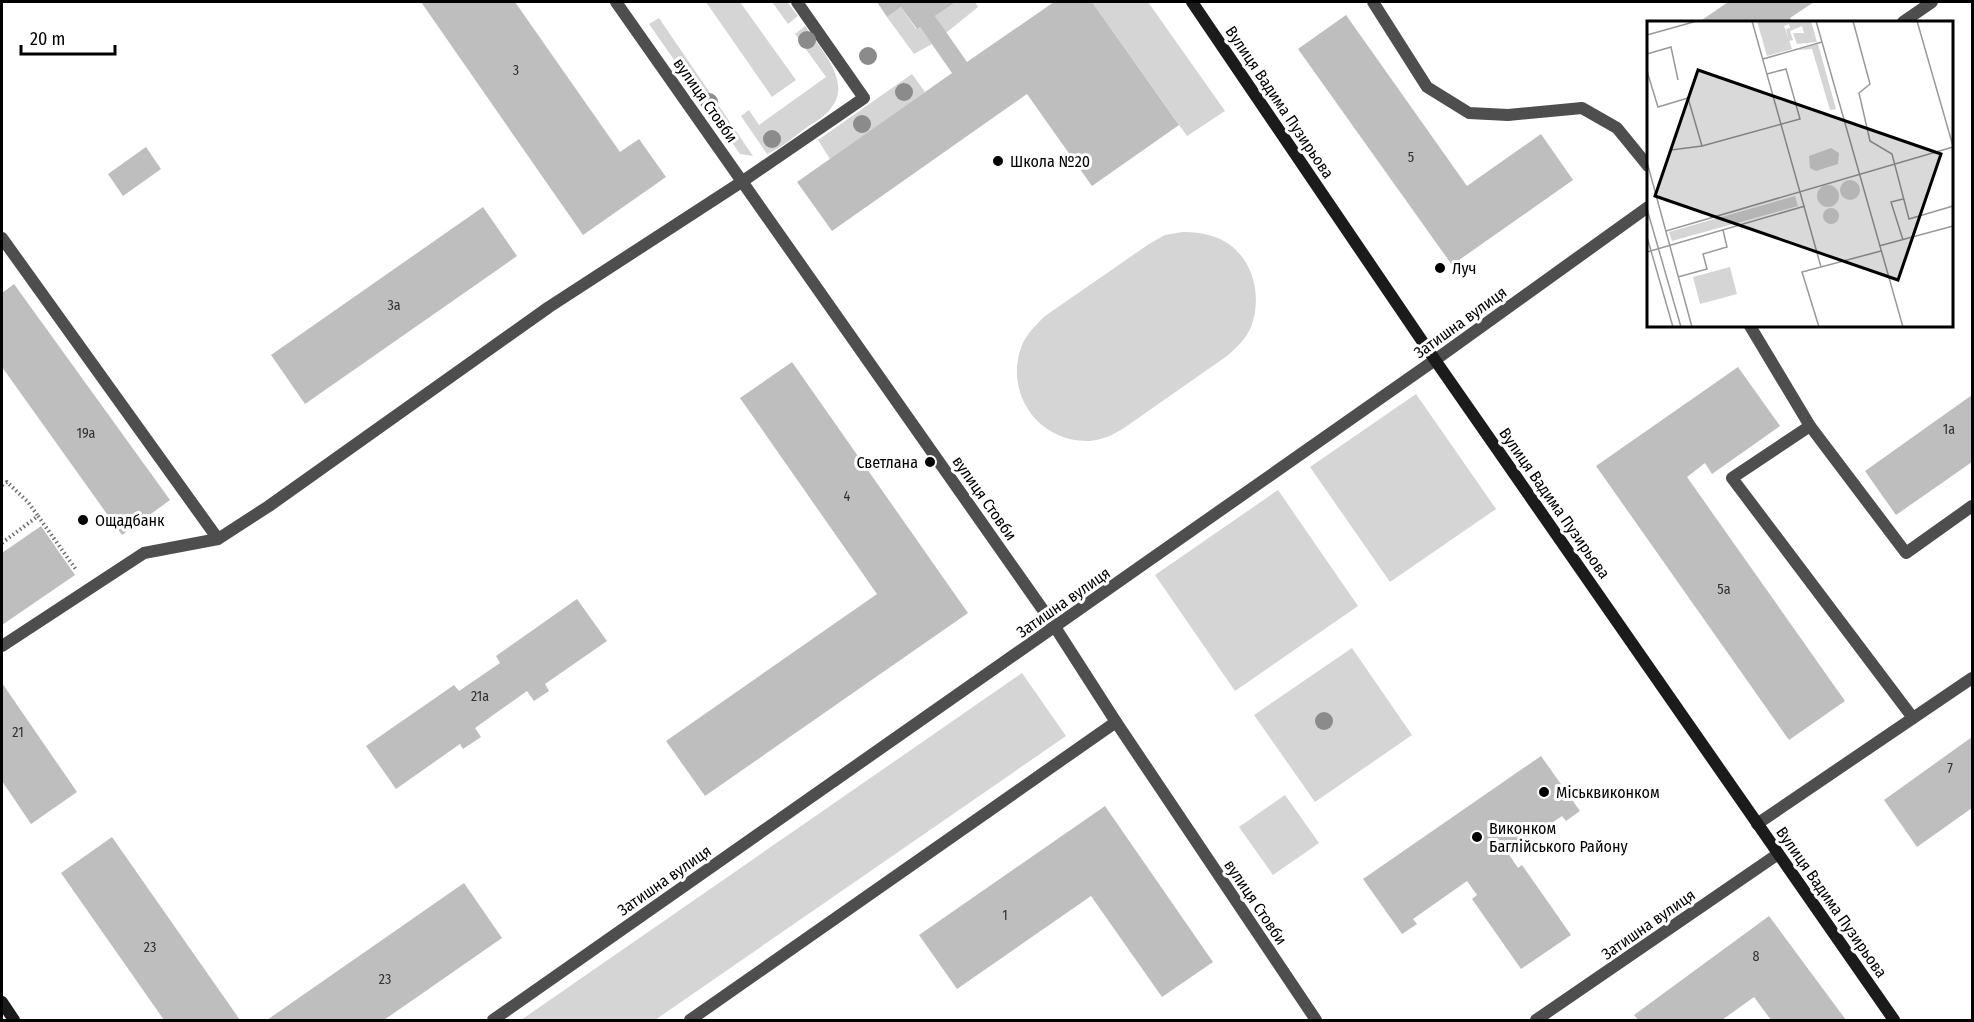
<svg xmlns="http://www.w3.org/2000/svg" width="1974" height="1022" font-family="'Fira Sans Condensed',sans-serif">
<rect width="100%" height="100%" fill="#fff"/>
<g fill="#d5d5d5">
<path d="M706,2H740L796,80L772,97Z"/>
<path d="M772,2H787L798,16L788,24Z"/>
<path d="M956,2H975L978,7L946,33L935,16Z"/>
<path d="M1092,2H1148L1225,111L1187,136Z"/>
<path d="M901,7L916,29L920,27L932,44L914,54L887,17Z"/>
<path d="M659,18L753,156L740,154L649,24Z"/>
<path d="M805,26C819,47 853,82 831,108C825,117 814,122 806,128C794,137 781,148 767,154L741,116L749,110L759,125L826,77L795,34Z"/>
<path d="M912,74L925,92L830,159L818,140Z"/>
<path d="M1182,232C1194,232 1204,233 1215,237C1251,250 1264,293 1251,327C1246,339 1237,347 1227,356L1124,428C1113,435 1102,440 1089,441C1039,443 1003,393 1022,345C1027,333 1036,325 1045,316L1149,244L1165,235Z"/>
<path d="M1416,394L1496,509L1390,582L1310,467Z"/>
<path d="M1278,490L1358,606L1235,691L1155,575Z"/>
<path d="M1352,648L1412,735L1315,802L1254,715Z"/>
<path d="M1022,673L1066,736L655,1020H521Z"/>
<path d="M1285,795L1319,843L1273,875L1239,827Z"/>
</g>
<g fill="#bebebe">
<path d="M421,2H515L620,152L639,139L666,177L583,235Z"/>
<path d="M877,2H956L935,16L967,62L1054,2H1092L1179,125L1092,186L1027,94L832,231L797,182L952,73L920,27L917,29L901,7L887,17Z"/>
<path d="M1728,2H1814L1790,18L1793,22H1699Z"/>
<path d="M1346,15L1467,186L1541,134L1573,180L1452,265L1298,49Z"/>
<path d="M146,147L161,169L123,196L108,174Z"/>
<path d="M483,207L517,256L305,404L271,355Z"/>
<path d="M14,284L170,500L122,535L2,367V293Z"/>
<path d="M792,362L968,613L705,796L666,741L877,594L740,398Z"/>
<path d="M1738,367L1780,426L1712,474L1705,463L1687,477L1845,701L1789,740L1596,466Z"/>
<path d="M1972,395V462L1896,515L1865,471Z"/>
<path d="M41,526L75,575L2,625V553Z"/>
<path d="M577,599L607,641L545,684L549,691L534,701L527,691L475,728L481,737L463,749L460,744L396,789L366,746L454,685L459,691L500,663L496,656Z"/>
<path d="M2,683L77,792L31,824L2,781Z"/>
<path d="M1972,737V808L1917,847L1884,800Z"/>
<path d="M1541,756L1580,811L1566,821L1562,816L1508,853L1518,868L1522,865L1571,935L1521,969L1472,899L1477,895L1467,881L1413,919L1417,924L1402,934L1363,879Z"/>
<path d="M1105,806L1213,962L1162,997L1091,896L957,989L919,935Z"/>
<path d="M112,837L240,1020H164L61,873Z"/>
<path d="M464,883L502,938L384,1020H267Z"/>
<path d="M1769,916L1846,1020H1771L1754,997L1722,1020H1638L1634,1015Z"/>
</g>
<g fill="none" stroke-linecap="round" stroke-linejoin="round">
<g stroke="#707070" stroke-width="4" stroke-dasharray="1.5 3" stroke-linecap="butt">
<path d="M2,485L7,482L28,502L38,516"/>
<path d="M2,543L38,516L77,571"/>
</g>
<g stroke="#4e4e4e" stroke-width="12">
<path d="M1373,2L1427,87L1469,113L1508,115L1582,108L1617,128L1648,166"/>
<path d="M2,238L218,539"/>
<path d="M1750,326L1810,426L1906,553L1972,506"/>
<path d="M1810,426L1732,478L1913,718"/>
<path d="M2,646L144,553L218,539L269,506L549,307L743,181L864,98L797,2"/>
<path d="M1757,824L1972,678"/>
</g>
<g stroke="#4e4e4e" stroke-width="12">
<path d="M616,2L1055,627L1116,722L1316,1020"/>
<path d="M1903,22L1932,2"/>
<path d="M493,1020L1435,360L1648,207"/>
<path d="M690,1020L1116,722"/>
<path d="M1536,1020L1778,854"/>
</g>
<g stroke="#1b1b1b" stroke-width="12">
<path d="M1192,2L1435,360L1894,1020"/>
<path d="M2,1002L14,1020"/>
</g>
</g>
<g fill="#8b8b8b">
<circle cx="807" cy="40" r="9"/>
<circle cx="868" cy="56" r="9"/>
<circle cx="904" cy="92" r="9"/>
<circle cx="709" cy="102" r="9"/>
<circle cx="862" cy="124" r="9"/>
<circle cx="772" cy="139" r="9"/>
<circle cx="1324" cy="721" r="9"/>
</g>
<g fill="#000" stroke="#fff" stroke-width="2">
<circle cx="998" cy="161" r="6"/>
<circle cx="1440" cy="268" r="6"/>
<circle cx="930" cy="462" r="6"/>
<circle cx="83" cy="520" r="6"/>
<circle cx="1544" cy="792" r="6"/>
<circle cx="1477" cy="837" r="6"/>
</g>
<g text-anchor="middle" stroke-width="6" stroke-linejoin="round" paint-order="stroke">
<g font-size="14" fill="#303030">
<text x="516" y="75">3</text>
<text x="1411" y="162">5</text>
<text x="394" y="310">3а</text>
<text x="1949" y="434">1а</text>
<text x="86" y="438">19а</text>
<text x="847" y="501">4</text>
<text x="1724" y="594">5а</text>
<text x="480" y="701">21а</text>
<text x="18" y="737">21</text>
<text x="1950" y="773">7</text>
<text x="1005" y="920">1</text>
<text x="150" y="952">23</text>
<text x="1756" y="961">8</text>
<text x="385" y="984">23</text>
</g>
<g font-size="16" fill="#000" stroke="#fff">
<text transform="translate(706 100) rotate(55)" y="6">вулиця Стовби</text>
<text transform="translate(1280 102) rotate(56)" y="6">Вулиця Вадима Пузирьова</text>
<text transform="translate(1460 322) rotate(-36)" y="6">Затишна вулиця</text>
<text transform="translate(985 498) rotate(55)" y="6">вулиця Стовби</text>
<text transform="translate(1555 503) rotate(55)" y="6">Вулиця Вадима Пузирьова</text>
<text transform="translate(1063 602) rotate(-35)" y="6">Затишна вулиця</text>
<text transform="translate(664 880) rotate(-35)" y="6">Затишна вулиця</text>
<text transform="translate(1256 902) rotate(56)" y="6">вулиця Стовби</text>
<text transform="translate(1832 902) rotate(55)" y="6">Вулиця Вадима Пузирьова</text>
<text transform="translate(1648 924) rotate(-35)" y="6">Затишна вулиця</text>
</g>
<g font-size="16" fill="#000" stroke="#fff" text-anchor="start">
<text x="1010" y="167">Школа №20</text>
<text x="1452" y="274">Луч</text>
<text x="918" y="468" text-anchor="end">Светлана</text>
<text x="95" y="526">Ощадбанк</text>
<text x="1556" y="798">Міськвиконком</text>
<text x="1489" y="834">Виконком<tspan x="1489" dy="18">Баглійського Району</tspan></text>
</g>
</g>
<g transform="translate(1647 21)">
<rect width="306" height="306" fill="#fff"/>
<path d="M110,0H164L170,21L150,23L146,12H157L155,5L143,10L146,19L142,20L139,8L143,7L142,3L137,5L145,28L120,35ZM171,23L189,88L183,89L165,28L151,29ZM184,127L192,132L191,143L169,150L163,147L162,135ZM193 169a10 10 0 1 1 20 0a10 10 0 1 1-20 0ZM170 175a11 11 0 1 1 22 0a11 11 0 1 1-22 0ZM148,175L151,185L25,220L22,211ZM176 195a8 8 0 1 1 16 0a8 8 0 1 1-16 0ZM83,246L90,273L53,283L46,256Z" fill="#d5d5d5"/>
<path fill="none" stroke="#999" stroke-width="1.5" d="M105,0L174,246M169,0L256,306M206,0L223,63L212,72L223,120L245,133L262,198L306,185M270,0L306,125M0,14L50,0M0,33L24,26L31,59M116,38L175,21M0,50L11,86L41,77L55,125M24,129L55,125L153,98L139,48L120,53M0,141L45,306M256,178L244,181L256,219M0,188L34,306M19,210L306,126M0,216L26,306M232,225L306,205M0,231L158,185M31,256L60,248L56,233L80,226L76,209M172,306L155,251L234,230"/>
<path fill="#000" fill-opacity="0.15" stroke="#000" stroke-width="3" d="M51,49L294,133L251,259L8,175Z"/>
<rect width="306" height="306" fill="none" stroke="#000" stroke-width="3"/>
</g>
<rect width="1974" height="1022" fill="none" stroke="#000000" stroke-width="6"/>
<path d="M21 45v9h94v-9" fill="none" stroke="#000000" stroke-width="3"/>
<text x="30" y="45" font-size="18" fill="#000000" stroke="#ffffff" stroke-width="4.5" paint-order="stroke">20 m</text>
</svg>
